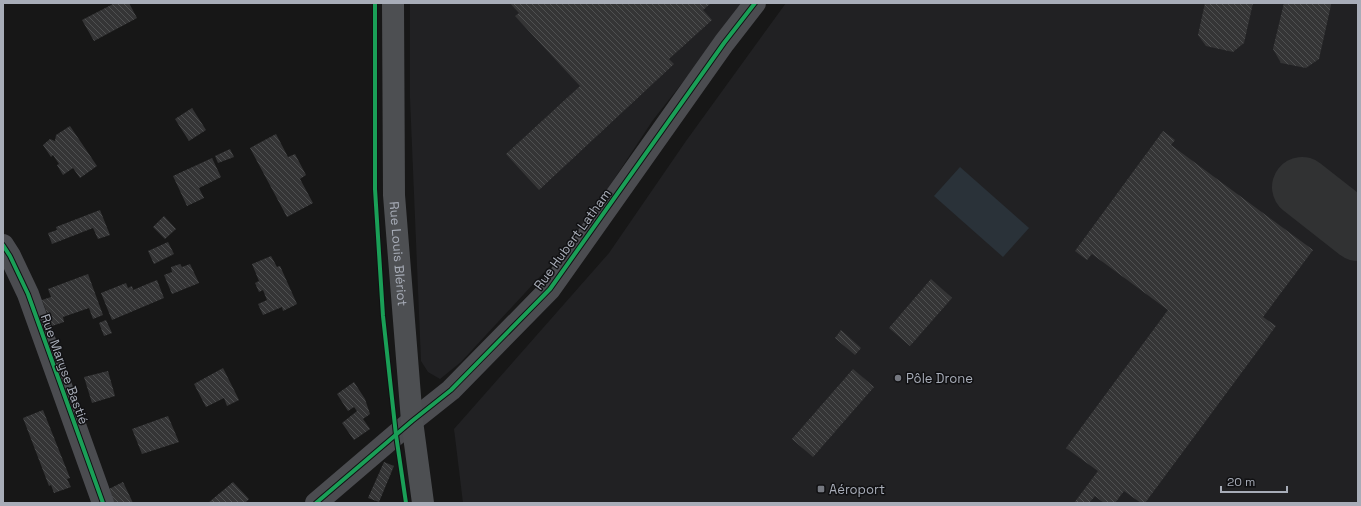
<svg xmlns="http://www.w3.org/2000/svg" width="1361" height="506" font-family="'Space Grotesk',sans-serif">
<defs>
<pattern id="building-back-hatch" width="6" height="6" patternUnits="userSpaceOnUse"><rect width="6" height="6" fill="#353536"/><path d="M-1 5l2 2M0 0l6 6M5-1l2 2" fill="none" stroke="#4f5051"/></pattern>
</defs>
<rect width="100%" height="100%" fill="#171717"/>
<g fill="#212123">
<path d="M410,3H745L653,120L574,240L461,362L440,379L428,372L421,361L410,98Z"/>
<path d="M786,3H1358V503H463L454,429L609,253L686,141Z"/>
</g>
<path fill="#2a3239" d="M960,167L1029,228L1003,257L934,196Z"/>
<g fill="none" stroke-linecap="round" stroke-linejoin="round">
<path stroke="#313233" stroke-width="60" d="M1302,187L1358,231"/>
</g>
<g fill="url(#building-back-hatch)">
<path d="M115,3H129L137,18L94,41L82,20Z"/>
<path d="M510,3H711L703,10L712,20L669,59L674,64L539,190L506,154L580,86L515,16L519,13Z"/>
<path d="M1205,3H1253L1244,43L1233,52L1206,46L1198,35Z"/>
<path d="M1284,3H1329L1331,5L1319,59L1306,68L1281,63L1273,49Z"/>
<path d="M192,108L206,130L189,141L175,119Z"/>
<path d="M70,126L97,166L80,178L73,168L63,175L57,165L59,164L53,155L51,157L43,145L50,139L55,141L56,135Z"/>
<path d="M1163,131L1175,140L1171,145L1313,250L1263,317L1276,326L1145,503H1141L1124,491L1115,503H1104L1095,496L1089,503H1074L1098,471L1066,448L1168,310L1092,254L1087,260L1075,251Z"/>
<path d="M276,134L288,157L295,154L306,175L300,179L313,203L287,217L250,148Z"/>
<path d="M230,149L234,157L218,163L215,156Z"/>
<path d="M212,158L221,177L199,188L204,198L187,206L173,176Z"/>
<path d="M100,210L110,235L98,239L93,228L52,244L48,233L57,230L56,227Z"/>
<path d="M164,216L176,229L165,239L153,227Z"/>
<path d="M168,242L174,254L154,264L148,251Z"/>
<path d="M271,256L277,267L280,266L297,304L283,311L282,307L263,315L258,304L267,300L263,290L259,292L255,283L259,281L252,264Z"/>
<path d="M180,264L182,267L190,264L199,283L172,294L164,275L172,272L171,267Z"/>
<path d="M88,274L103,315L93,319L89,308L63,317L64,322L52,326L42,300L51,297L48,289Z"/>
<path d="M931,279L952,298L910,346L889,328Z"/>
<path d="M157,280L164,298L112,320L101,293L126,283L128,288L132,286L133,290Z"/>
<path d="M106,320L112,333L104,336L99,323Z"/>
<path d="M841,330L861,348L855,355L835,338Z"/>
<path d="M223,368L239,400L227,406L224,398L206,407L194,384Z"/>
<path d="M853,369L874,387L813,457L792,439Z"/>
<path d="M108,371L115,396L92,403L84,377Z"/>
<path d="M354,382L365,399L370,414L363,419L370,429L354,440L342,423L357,411L354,407L348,411L337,394Z"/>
<path d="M43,410L70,478L67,479L71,487L54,493L51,485L49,486L23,418Z"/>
<path d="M168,416L179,442L142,454L132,429Z"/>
<path d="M384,462L394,466L379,502L368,498Z"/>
<path d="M123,482L133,503H112L107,490Z"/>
<path d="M233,482L249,499L245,503H208Z"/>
</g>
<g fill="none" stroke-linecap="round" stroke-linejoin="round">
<g stroke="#4b4c50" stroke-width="22">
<path d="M3,245L10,256L28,294L103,503"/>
<path d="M316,503L412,421L451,390L550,289L724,43L755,3"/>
</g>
<path stroke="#4d4f52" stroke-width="22" id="s1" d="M393,3L394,195L412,421L423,503"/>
<g stroke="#111113" stroke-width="6">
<g id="cycleway">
<path d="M375,3V189L383,316L396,435L406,503"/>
<path d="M3,245L10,256L28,294L103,503"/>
<path d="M316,503L412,421L451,390L550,289L724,43L755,3"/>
</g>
</g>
<use href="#cycleway" stroke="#1a9f57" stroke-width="4"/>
</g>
<g fill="#757880" stroke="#111113" stroke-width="1.5">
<circle cx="898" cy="378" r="4"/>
<rect x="817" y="485" width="8" height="8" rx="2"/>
</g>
<g text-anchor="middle" stroke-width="3" stroke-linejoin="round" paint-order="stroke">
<g font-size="13" fill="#a8adb8" stroke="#111113">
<text transform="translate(572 239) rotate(-54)" y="5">Rue Hubert Latham</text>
<text dy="5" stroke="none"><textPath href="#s1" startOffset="251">Rue Louis Blériot</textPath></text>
<text transform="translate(65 369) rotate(70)" y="5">Rue Maryse Bastié</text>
</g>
<g font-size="13" fill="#a8adb8" stroke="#111113" text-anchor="start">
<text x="906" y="383">Pôle Drone</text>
<text x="829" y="494">Aéroport</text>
</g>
</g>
<rect width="1361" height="506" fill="none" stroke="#a8adb8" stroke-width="8"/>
<path d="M1221 486v6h66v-6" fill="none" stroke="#a8adb8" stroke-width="2"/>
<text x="1227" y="486" font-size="12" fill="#a8adb8" stroke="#111113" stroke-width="3" paint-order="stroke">20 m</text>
</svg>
